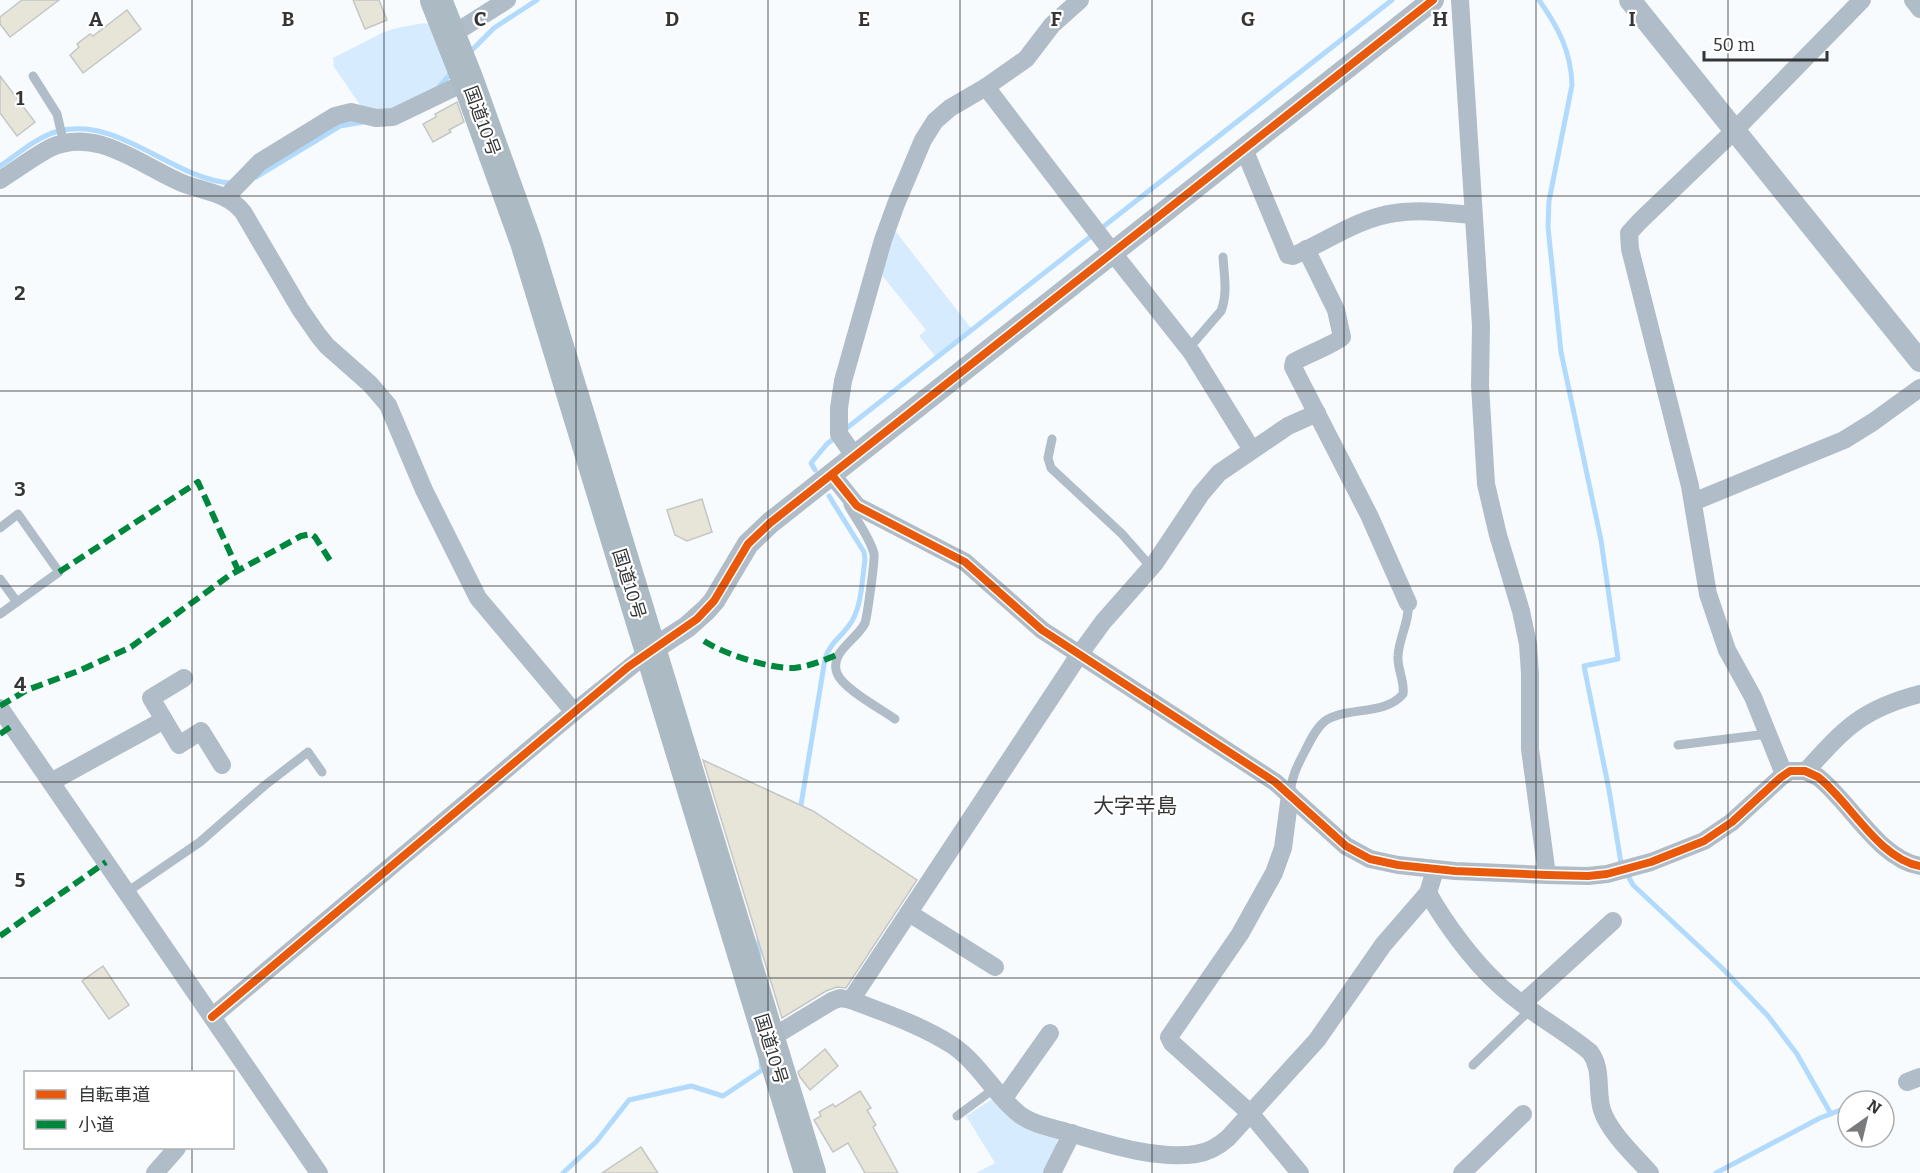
<svg xmlns="http://www.w3.org/2000/svg" width="1920" height="1173" font-family="Bitter,'Noto Sans JP',serif">
<rect width="100%" height="100%" fill="#f8fbfd"/>
<g fill="#d6ecfe">
<path d="M424,23L428,24L431,28L450,71L443,83L434,91L394,111L363,109L334,67L333,58L384,32L397,28Z"/>
<path d="M893,228L971,328L936,357L919,336L926,330L881,274Z"/>
<path d="M994,1098L1059,1137L1045,1173H976L995,1163L966,1116Z"/>
</g>
<g fill="none" stroke-linecap="round" stroke-linejoin="round">
<g stroke="#b1dafc" stroke-width="5">
<path d="M1539,0C1558,27 1571,51 1572,85L1549,201L1548,227L1561,352L1601,540L1618,659L1584,666L1609,790L1621,863L1633,885L1721,967L1768,1016L1797,1054L1831,1114"/>
<path d="M469,53L494,28L537,0"/>
<path d="M439,87L453,71"/>
<path d="M0,166C18,154 38,136 59,131C120,116 173,180 232,183"/>
<path d="M256,177L340,126L363,122"/>
<path d="M843,431L1392,0"/>
<path d="M815,470L811,463L827,444L836,437"/>
<path d="M800,811L825,659C829,643 844,635 852,621C862,604 862,579 865,560L864,552L829,496"/>
<path d="M759,936V957"/>
<path d="M1866,1101L1878,1097"/>
<path d="M563,1173L596,1142L629,1100L691,1086L723,1096L762,1070L761,1062"/>
<path d="M1716,1173L1820,1118L1848,1107"/>
</g>
</g>
<g fill="#e6e5d8" stroke="#c5c6c6" stroke-width="1.5">
<path d="M22,0H59L10,37L0,24V17Z"/>
<path d="M353,0H379L387,20L365,29Z"/>
<path d="M127,10L141,29L83,73L70,55L79,47L77,44L90,34L93,36Z"/>
<path d="M0,76L35,122L17,136L0,113Z"/>
<path d="M457,102L464,122L449,130L451,132L433,142L423,124L436,117L435,114Z"/>
<path d="M702,499L712,532L687,541L675,535L667,510Z"/>
<path d="M703,760L813,811L917,880L846,988L837,987L826,991L782,1018Z"/>
<path d="M103,966L129,1005L109,1019L82,981Z"/>
<path d="M825,1049L838,1066L810,1090L800,1077L798,1072Z"/>
<path d="M860,1091L871,1108L867,1110L876,1125L873,1127L898,1173H865L848,1143L833,1152L814,1120L821,1116L819,1112L833,1104L835,1107Z"/>
<path d="M641,1147L658,1173H602Z"/>
</g>
<g fill="none" stroke-linecap="round" stroke-linejoin="round">
<g stroke="#b0bcc7" stroke-width="9">
<path d="M33,76L57,114L64,144"/>
<path d="M1189,348L1221,311C1228,294 1224,275 1223,257"/>
<path d="M1052,439L1048,458L1051,468L1122,534L1151,567"/>
<path d="M848,505C856,520 870,537 874,554C875,561 867,617 865,623C857,640 829,652 837,673C842,688 881,709 895,719"/>
<path d="M0,528L18,514L59,572L0,614"/>
<path d="M0,579L17,602"/>
<path d="M1678,745L1767,734"/>
<path d="M1290,795C1291,778 1297,766 1305,751C1310,741 1316,728 1325,721C1347,706 1385,716 1403,694C1405,681 1397,669 1398,656C1399,637 1410,621 1408,603"/>
<path d="M127,892L200,842L264,786L308,752L322,772"/>
<path d="M1473,1065L1531,1009"/>
<path d="M957,1116L995,1088"/>
</g>
<g stroke="#b0bcc7" stroke-width="18">
<path d="M1460,0L1481,326L1480,385L1486,484L1498,535L1521,611L1528,644L1530,674V749L1547,875"/>
<path d="M1913,0L1920,9"/>
<path d="M450,36L507,0"/>
<path d="M986,87L1113,253L1192,353L1252,450"/>
<path d="M1244,149L1288,255L1293,256C1326,242 1358,218 1395,213C1420,209 1448,213 1473,215"/>
<path d="M0,180C16,170 33,157 50,148C97,126 141,166 182,183C204,192 227,192 243,212L300,309L318,335L327,346L370,384L388,405L424,490L478,598L574,712"/>
<path d="M226,197L260,162L335,116L351,112L376,118L393,117L468,81"/>
<path d="M1306,249L1336,310L1342,337C1337,343 1304,356 1294,362L1293,367L1369,515L1408,603"/>
<path d="M855,457L839,434V408L843,381L883,240L896,204L923,140L935,121L950,108L986,87L1026,59L1052,25L1080,0"/>
<path d="M832,475L857,506L965,562L1042,630L1275,782L1346,846L1370,859L1398,865L1455,871L1547,875L1588,876L1607,874L1651,862L1704,841L1732,822L1780,778L1790,771H1805L1818,777C1850,802 1879,859 1920,866"/>
<path d="M1693,502L1844,440L1873,422L1920,388"/>
<path d="M184,678L151,698L179,745L201,731L222,765"/>
<path d="M0,708L319,1173"/>
<path d="M1806,771C1845,728 1862,709 1920,694"/>
<path d="M1784,774L1753,697L1727,650L1708,594L1690,486L1630,249L1629,233L1640,221L1735,130L1862,0"/>
<path d="M51,782L164,720"/>
<path d="M1290,795L1283,848L1274,873L1240,934L1169,1037L1172,1043L1250,1113L1300,1173"/>
<path d="M1428,893C1445,923 1472,960 1498,984C1525,1010 1561,1028 1590,1052C1603,1069 1596,1091 1602,1110C1609,1132 1635,1156 1650,1173"/>
<path d="M909,913L995,967"/>
<path d="M851,1000L1079,655L1103,622L1155,563L1201,494L1219,473L1288,426L1317,413"/>
<path d="M1523,1003L1613,921"/>
<path d="M212,1017L574,712L650,651"/>
<path d="M769,1041L771,1038L832,1001L840,998L851,1000C885,1013 921,1025 952,1045C979,1063 994,1094 1019,1114C1033,1125 1054,1128 1070,1133C1107,1144 1157,1160 1196,1154C1209,1152 1219,1146 1228,1138L1317,1040L1383,945L1428,893L1435,870"/>
<path d="M1907,1082L1920,1077"/>
<path d="M1004,1098L1050,1033"/>
<path d="M155,1173L177,1148"/>
<path d="M1052,1173L1072,1133"/>
<path d="M1462,1173L1523,1114"/>
</g>
<g stroke="#b0bcc7" stroke-width="22">
<path d="M1630,0L1920,361"/>
<path d="M650,651L687,627L706,610L714,601L748,544L770,523L1433,0"/>
</g>
<path stroke="#acbac4" stroke-width="32" d="M436,0L468,81L526,242L810,1173"/>
<g stroke="#00873e" stroke-width="6" stroke-dasharray="12 6" stroke-linecap="butt">
<path d="M59,572L198,482L238,570"/>
<path d="M704,641C724,654 770,669 794,668C810,666 825,660 839,654"/>
<path d="M0,706L27,690L81,670L131,647L230,575L301,536L311,534L315,537L333,565"/>
<path d="M0,734L12,726"/>
<path d="M0,936L106,862"/>
</g>
<g stroke="#fff" stroke-width="11">
<g id="cycleway">
<path d="M832,475L857,506L965,562L1042,630L1275,782L1346,846L1370,859L1398,865L1455,871L1547,875L1588,876L1607,874L1651,862L1704,841L1732,822L1780,778L1790,771H1805L1818,777C1850,802 1879,859 1920,866"/>
<path d="M212,1017L628,667L697,619L714,601L748,544L770,523L1433,0"/>
</g>
</g>
<use href="#cycleway" stroke="#e8590c" stroke-width="8"/>
</g>
<path fill="none" stroke="#333536" stroke-width="1.5" stroke-opacity="0.55" d="M192,0V1072M384,0V1173M576,0V1173M768,0V1173M960,0V1173M1152,0V1173M1344,0V1173M1536,0V1173M1728,0V1173M0,196H1920M0,391H1920M0,586H1920M0,782H1920M0,978H1920M192,1148V1173"/>
<g text-anchor="middle" stroke-width="4.5" stroke-linejoin="round" paint-order="stroke">
<g font-size="18" fill="#333536" stroke="#fff">
<text transform="translate(482 121) rotate(70)" y="6">国道10号</text>
<text transform="translate(629 584) rotate(73)" y="6">国道10号</text>
<text transform="translate(771 1049) rotate(73)" y="6">国道10号</text>
</g>
<g font-size="21" fill="#333536" stroke="#fff">
<text x="1135" y="813">大字辛島</text>
</g>
</g>
<g font-size="20" text-anchor="middle" font-weight="bold" fill="#333536" stroke="#fff" stroke-width="4.5" stroke-linejoin="round" paint-order="stroke">
<text x="96" y="26">A</text>
<text x="288" y="26">B</text>
<text x="480" y="26">C</text>
<text x="672" y="26">D</text>
<text x="864" y="26">E</text>
<text x="1056" y="26">F</text>
<text x="1248" y="26">G</text>
<text x="1440" y="26">H</text>
<text x="1632" y="26">I</text>
<text x="20" y="105">1</text>
<text x="20" y="300">2</text>
<text x="20" y="496">3</text>
<text x="20" y="691">4</text>
<text x="20" y="887">5</text>
</g>
<rect x="24" y="1071" width="210" height="78" fill="#ffffff" stroke="#adaeaf" stroke-width="1.5"/>
<rect x="36" y="1090" width="30" height="9" fill="#e8590c" stroke="#adaeaf" stroke-width="1.5"/>
<text x="78" y="1101" font-size="18" fill="#333536">自転車道</text>
<rect x="36" y="1120" width="30" height="9" fill="#00873e" stroke="#adaeaf" stroke-width="1.5"/>
<text x="78" y="1131" font-size="18" fill="#333536">小道</text>
<g transform="translate(1866 1119) rotate(34)"><circle r="28" fill="#ffffff" stroke="#adaeaf" stroke-width="1.5"/>
<path d="M0-4.5L10 22L0 15L-10 22Z" fill="#787a7c"/>
<text y="-9" font-size="16" font-weight="bold" text-anchor="middle" fill="#333536">N</text>
</g>
<path d="M1704 51v9h123v-9" fill="none" stroke="#333536" stroke-width="3"/>
<text x="1713" y="51" font-size="18" fill="#333536" stroke="#ffffff" stroke-width="4.5" paint-order="stroke">50 m</text>
</svg>
